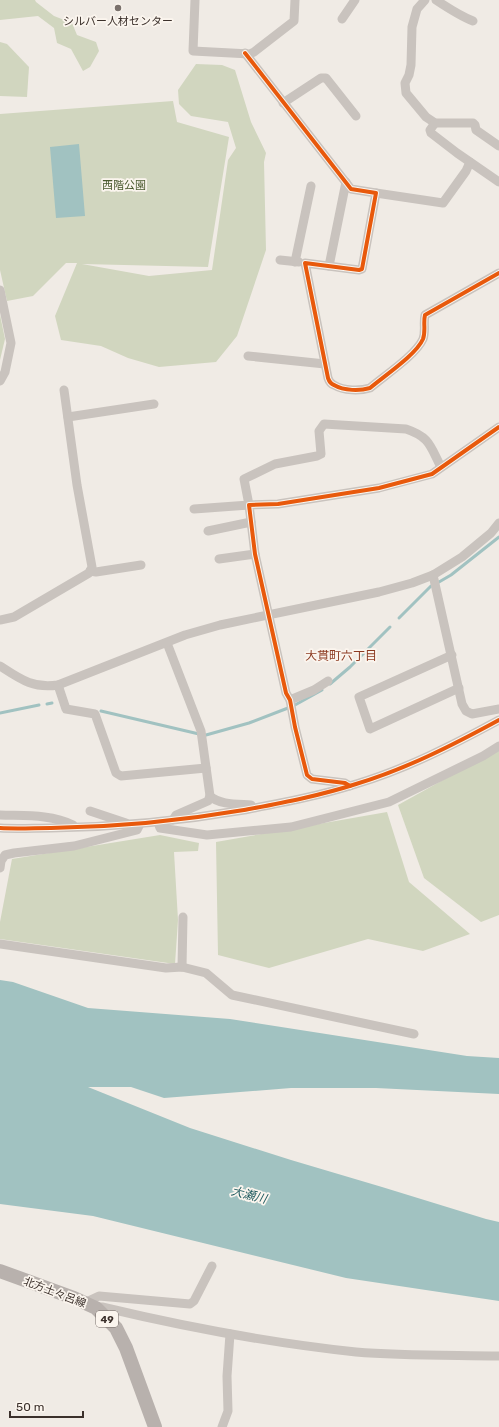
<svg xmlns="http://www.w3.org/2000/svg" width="499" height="1427" font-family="Rubik,'Noto Sans JP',sans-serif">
<rect width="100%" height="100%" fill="#f0ebe5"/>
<g fill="#d1d6bf">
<path d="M0,0H35L36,2L54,16L72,23L77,35L96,42L99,51L90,67L83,71L71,49L57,43L54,28L38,16L0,20Z"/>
<path d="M0,42L7,44L29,67L27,97L0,96Z"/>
<path d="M196,64L222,65L235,70L251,122L266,153L264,162L266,250L237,336L216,362L159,367L128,358L101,346L61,340L55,316L77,263H66L33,296L7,301L0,270V114L173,101L177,122L229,137L208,267L82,264L149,276L212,270L228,160L236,148L228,122L191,116L179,104L178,90Z"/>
<path d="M0,315L5,339L0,360Z"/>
<path d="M499,749V915L481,922L424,878L398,805Z"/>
<path d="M387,812L409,882L470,934L423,951L368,939L269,968L218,955L216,842Z"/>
<path d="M160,835L199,843L198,851L174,852L178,920L175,964L0,939V922L12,859Z"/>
</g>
<g fill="#a1c2c1">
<path d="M79,144L85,216L56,218L50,147Z"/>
<path d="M0,980L13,982L88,1008L230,1019L467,1056L499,1058V1094L376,1088H291L164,1098L131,1087H88L190,1128L291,1160L382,1187L486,1219L499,1222V1301L346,1278L93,1216L0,1204Z"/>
</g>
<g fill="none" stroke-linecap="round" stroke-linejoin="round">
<g stroke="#a1c2c1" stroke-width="3">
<path d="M439,582L451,575L499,537"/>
<path d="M399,618L431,586"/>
<path d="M330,684L350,667L390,627"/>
<path d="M47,704L52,703"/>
<path d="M295,705L322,690"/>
<path d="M101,711L199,734"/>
<path d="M0,713L39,705"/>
<path d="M206,735L249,723L288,708"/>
</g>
<g stroke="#c9c3be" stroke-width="9">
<path d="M195,0L193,51L250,54L254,52L294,21L295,0"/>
<path d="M425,0L417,9L412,27L411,65L409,75L405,83L406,93L426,117L435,123H473L475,125L476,130L499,146"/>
<path d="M436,0C448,8 460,16 473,21"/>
<path d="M342,19L355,0"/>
<path d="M245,53L351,189L376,193L362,269L359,270L305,263L328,378C329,381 331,384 334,385C344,391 360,391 370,388C384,376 416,355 423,339C426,331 423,323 425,315L499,273"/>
<path d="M283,103L321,78H326L356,116"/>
<path d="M435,123L430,130L431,133L457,153L499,182"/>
<path d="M376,193L443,203L466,171L470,162"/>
<path d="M280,260L299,262"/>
<path d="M295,262L311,186"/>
<path d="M329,266L346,182"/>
<path d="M0,290L11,343L5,372L0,381"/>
<path d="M248,356L325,364"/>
<path d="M68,417L154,404"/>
<path d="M194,509L249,505L244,479L275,464L317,456L321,454L319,431L324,424L406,429C430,437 430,446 441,467"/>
<path d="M208,531L251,522"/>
<path d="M219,559L255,554"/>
<path d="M90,571L96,572L141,565"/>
<path d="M433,575L462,704L466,711L472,714L499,709"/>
<path d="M0,620L14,617L89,573L92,567L77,485L64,390"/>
<path d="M167,643L201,731L210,796C219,805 239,804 251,805"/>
<path d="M452,655L359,697L370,729L459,688"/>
<path d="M0,666C20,679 33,689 58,685L185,635L220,625L379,592L412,583L433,575L462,557L491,533L499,523"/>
<path d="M58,685L66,709L95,714L116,773L121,776L206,768"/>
<path d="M290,700L314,690L328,681"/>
<path d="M350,786L345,783L312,779L307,775L295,727L290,700L286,693L255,554L249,505L278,504L379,488L432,474L499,427"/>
<path d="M90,811L126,823"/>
<path d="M0,815C24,816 51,814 73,825"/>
<path d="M173,820L176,815L208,801L210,796"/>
<path d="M158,822L160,828L207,835L291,827L389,802L483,756L499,746"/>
<path d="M0,828C17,829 34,828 51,828C116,827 180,821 244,810C281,803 319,796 356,784C406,769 453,745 499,720"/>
<path d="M0,868L1,861L5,855L14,853L74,846L137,830L140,824"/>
<path d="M0,944L166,968L182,967L206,973L232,995L414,1034"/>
<path d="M182,967L183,917"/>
<path d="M84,1303L99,1296L190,1304L194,1301L212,1266"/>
<path d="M96,1308L102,1307C186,1327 270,1343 356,1352C403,1356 452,1355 499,1356"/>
<path d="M222,1427L228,1411L227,1376L230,1334"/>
</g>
<path stroke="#b8b1ad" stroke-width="14" d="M0,1271L74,1298L96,1308L116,1328L126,1348L155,1427"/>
<g stroke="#fbf5ee" stroke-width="6">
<g id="cycleway">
<path d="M245,53L351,189L376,193L362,269L359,270L305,263L328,378C329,381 331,384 334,385C344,391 360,391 370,388C384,376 416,355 423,339C426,331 423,323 425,315L499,273"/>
<path d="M350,786L345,783L312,779L307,775L295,727L290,700L286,693L255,554L249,505L278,504L379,488L432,474L499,427"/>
<path d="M0,828C17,829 34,828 51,828C116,827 180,821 244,810C281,803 319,796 356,784C406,769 453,745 499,720"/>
</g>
</g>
<use href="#cycleway" stroke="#e8590c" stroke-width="4"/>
</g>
<circle fill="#7a716c" stroke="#fbf5ee" stroke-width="1.5" cx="118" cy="8" r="4"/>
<g text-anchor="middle" stroke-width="3.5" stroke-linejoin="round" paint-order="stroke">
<rect fill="#fbf5ee" stroke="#756b66" stroke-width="1" x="96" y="1311" width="22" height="16" rx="3"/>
<g font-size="10" font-weight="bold" fill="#3b302b">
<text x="107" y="1323">49</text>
</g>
<g font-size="11" fill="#3b302b" stroke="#fbf5ee">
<text x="118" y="25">シルバー人材センター</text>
</g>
<g font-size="11" fill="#4a5a2e" stroke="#fbf5ee">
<text x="124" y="189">西階公園</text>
</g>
<g font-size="11" fill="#3b302b" stroke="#fbf5ee">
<text transform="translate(55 1292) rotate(21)" y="4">北方土々呂線</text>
</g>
<g font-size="12" fill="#8c3b22" stroke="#fbf5ee">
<text x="341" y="660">大貫町六丁目</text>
</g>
<g font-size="12" font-style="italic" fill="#1f5a5e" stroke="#fbf5ee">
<text transform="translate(249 1195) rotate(14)" y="4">大瀬川</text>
</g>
</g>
<path d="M10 1411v6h73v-6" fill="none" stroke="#3b302b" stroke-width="2"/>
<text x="16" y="1411" font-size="12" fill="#3b302b" stroke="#fbf5ee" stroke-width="3" paint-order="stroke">50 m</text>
</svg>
